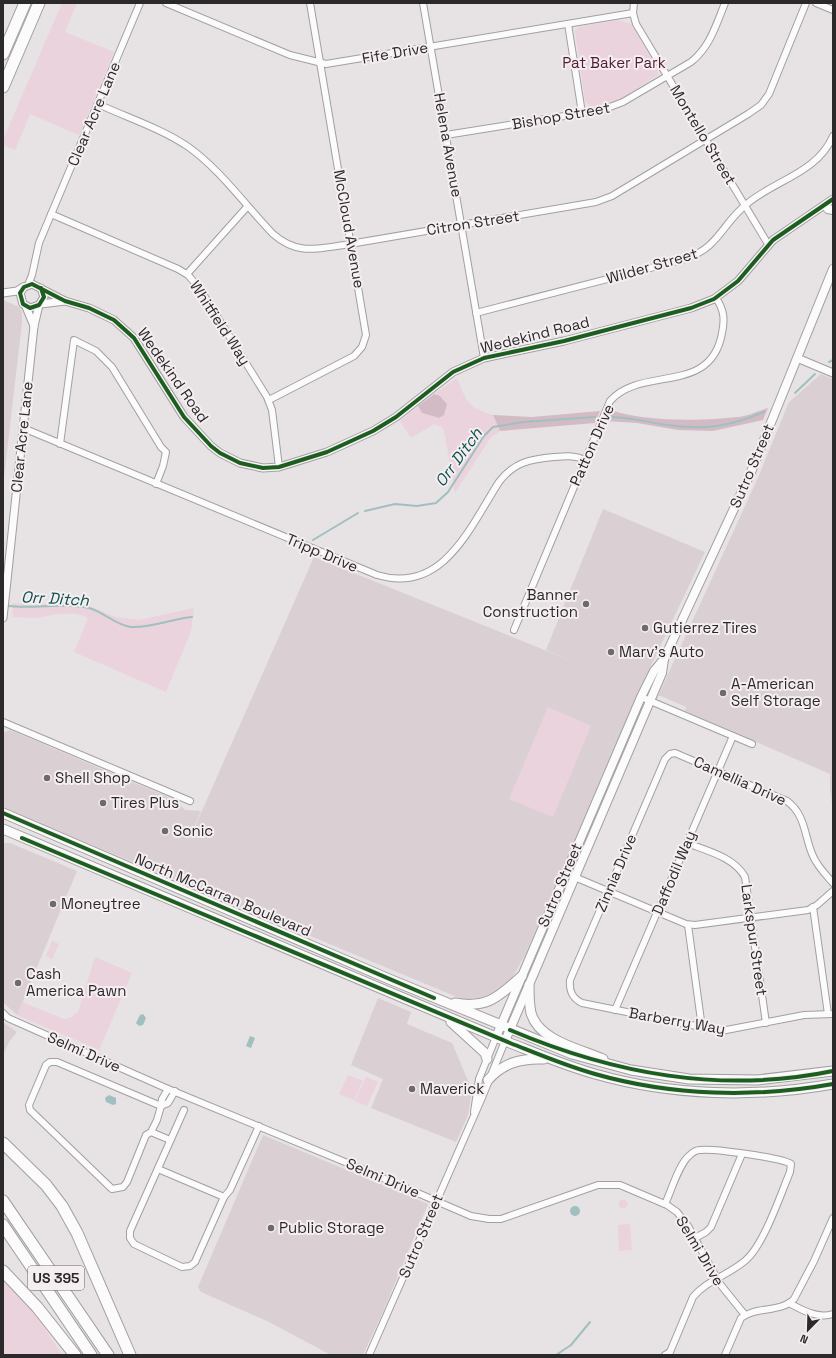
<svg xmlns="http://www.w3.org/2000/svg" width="836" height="1358" font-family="'Space Grotesk',sans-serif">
<rect width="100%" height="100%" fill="#e7e2e4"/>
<g fill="#dad0d4">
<path d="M3,300L19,307L22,312V322L3,486Z"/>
<path d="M821,374L833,379V810L830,790V774L685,711L686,707L661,696H658L757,480L789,402Z"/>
<path d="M603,509L705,552L640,689L525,955L511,980L493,997L469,1001L457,997L3,808V736L5,732L10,730L175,800L185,810L201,811L186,847L314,557L577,663L546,650Z"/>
<path d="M3,843H10L77,871L17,1015L3,1002Z"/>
<path d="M378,998L411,1012L407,1024L452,1043L469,1083L471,1097L468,1115L456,1142L371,1108L383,1079L351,1065Z"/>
<path d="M3,1022L17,1032L9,1042L3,1055Z"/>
<path d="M263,1135L428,1204L382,1314L363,1355H331L267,1321L201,1292L198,1287Z"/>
</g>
<g fill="#ead3dc">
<path d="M62,3H77L65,32L114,52L79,135L30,114L15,150L3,145V140Z"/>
<path d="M618,20L631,24L657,68L658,75L624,97L603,106H590L585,101L575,31L579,27Z"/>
<path d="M457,378C466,401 468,408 493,415L500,431L491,437L455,493L445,435L443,428L434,424L411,438L400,421L418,406L422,413L439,418L444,399L434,394Z"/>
<path d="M60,602L86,605L116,617L139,620L194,608L191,631L166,692L74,652L88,618C73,609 51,616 35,618C28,618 20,617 13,617L12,603L35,605Z"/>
<path d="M548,707L591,726L553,817L509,799Z"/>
<path d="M52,941L59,944L52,959L46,956Z"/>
<path d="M95,957L132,973L99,1050L17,1015L22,1002L64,1019L72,1017L78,1012Z"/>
<path d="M348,1075L363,1081L354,1100L339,1094Z"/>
<path d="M366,1077L378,1082L367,1106L355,1101Z"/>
<circle cx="623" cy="1204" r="4.5"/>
<path d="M630,1224L632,1250L619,1251L618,1225Z"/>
<path d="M3,1264L62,1355H3Z"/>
</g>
<g fill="#d3bbc5">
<path d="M434,394L440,396L447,404L444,415L439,418L422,413L418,406Z"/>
<path d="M768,408L763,420L713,431L678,430L637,423L606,421L611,410C644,422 703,421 738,417C749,416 758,411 768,408Z"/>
<path d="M600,411L595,423L500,431L493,415L532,417Z"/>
</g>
<g fill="#a0c0bf">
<path d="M143,1014L146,1018L143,1025L139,1026L136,1023L140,1015Z"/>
<path d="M250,1036L255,1038L251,1048L246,1046Z"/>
<path d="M109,1095L116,1098V1104L113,1105L106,1102L105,1098Z"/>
<circle cx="575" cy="1211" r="5"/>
</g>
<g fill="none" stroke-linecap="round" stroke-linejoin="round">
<g stroke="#a0c0bf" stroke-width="2">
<path d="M829,362L833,360"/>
<path d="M795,393L815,374"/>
<path d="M609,417C629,417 647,422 667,425C704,430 730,427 764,412"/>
<path d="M365,511L395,504L417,506L436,503L448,492L484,436L493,427L523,422L595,417"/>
<path d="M313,540L358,513"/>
<path d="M9,606C35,609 64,602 89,608C104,612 115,625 131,627C151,628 172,619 192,617"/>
<path d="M556,1355L571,1345L590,1322"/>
</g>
<g stroke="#a29fa0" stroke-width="8">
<g id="minor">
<path d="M166,3L290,55L326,64L633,13"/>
<path d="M423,3L484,358"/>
<path d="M634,3L633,13L636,24L768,244"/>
<path d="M816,3L833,10"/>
<path d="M568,24L582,113"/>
<path d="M98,104C128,118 160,128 187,146C219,168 246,206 273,234C297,255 316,249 344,245L596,202L612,196L748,114L761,105L769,94L806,3"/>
<path d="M446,135L602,110L623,102L691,62C710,47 716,25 725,3"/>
<path d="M51,214L178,269L188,275L200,289L267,397L272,410L279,467"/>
<path d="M187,274L247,207"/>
<path d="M28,285L32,275L39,243L140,3"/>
<path d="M476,313L685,259C720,247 722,223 748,203C776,180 818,172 833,136"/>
<path d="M269,400L354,356L362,347L366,335L310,3"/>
<path d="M23,428L377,575C443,595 470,527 499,482C514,462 531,459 554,457C565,456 574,455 585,460"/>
<path d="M60,444L74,340L96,351L112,367L161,447L166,452L163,466L156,484"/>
<path d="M514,630L610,401C642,365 711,396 722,333C725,319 724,310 716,298"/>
<path d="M641,697L752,744"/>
<path d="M3,722L190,801"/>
<path d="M687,843C707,851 734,857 745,877L766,1023"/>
<path d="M565,873L686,924L695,925L808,910L817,905L833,891"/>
<path d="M833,883C826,875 817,866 813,856C804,836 806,815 787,801L675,753L670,754L665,759L570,980C569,991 572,998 582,1003L721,1031L804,1015L833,1014"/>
<path d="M813,907L828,1014"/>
<path d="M688,925L702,1028"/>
<path d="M615,1010L733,736"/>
<path d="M3,1013L8,1018L168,1089L362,1169L471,1216L489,1219H501L598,1185H620L667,1205L677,1212L688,1226L720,1284L745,1315"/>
<path d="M168,1089L162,1099L161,1106L168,1103L175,1091"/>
<path d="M184,1110L130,1231V1238L134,1244L182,1267L190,1266L195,1262L224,1197L230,1190L259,1126"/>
<path d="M474,1112L479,1079L496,1037"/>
<path d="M151,1132L157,1120L161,1106L57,1062H50L46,1065L29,1105L30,1110L112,1189L123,1187L127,1182L146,1135L151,1132L170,1140"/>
<path d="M158,1169L224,1197"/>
<path d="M665,1204C671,1192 679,1163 690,1155C693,1152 696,1150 700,1150C712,1148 783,1158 791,1164L790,1172C780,1196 764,1244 746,1260C729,1275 707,1280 693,1297L670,1352L665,1355"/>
<path d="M695,1238L706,1232L711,1227L742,1154"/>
<path d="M789,1303C802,1310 817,1319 833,1314"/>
<path d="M369,1355L481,1100L505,1041"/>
<path d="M725,1355L741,1318C756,1306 781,1313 794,1299L814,1261L833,1218"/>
</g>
</g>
<g stroke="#a29fa0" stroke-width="9">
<g id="tertiary">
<path d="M41,288L44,297L39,305L30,308L23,304L20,293L24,287L32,284L65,301L89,308L114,320L134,338L184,417L211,446L220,453L240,463L263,468L279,467L327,452L373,431L396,417L453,372L484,358L564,341L691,308L714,299L738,281L773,240L833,199"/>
<path d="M3,293L17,291L23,287"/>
<path d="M41,304L65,301"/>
<path d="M26,307L34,326"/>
<path d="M797,358L833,373"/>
<path d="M3,618L34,326L39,305"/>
</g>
</g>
<g stroke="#a29fa0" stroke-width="10">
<g id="secondary">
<path d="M828,209L833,210"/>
<path d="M496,1037L641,697L654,671L664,659"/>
<path d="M505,1041L662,673L664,659L751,472L833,269"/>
</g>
</g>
<g stroke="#a29fa0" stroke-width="11">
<g id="primary">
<path d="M3,813L389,979L572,1054L631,1070L689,1079L757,1080L833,1071"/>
<path d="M3,829L510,1043C538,1054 566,1066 595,1074C672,1096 755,1098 833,1084"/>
<path d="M529,985C529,994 529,1004 531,1013C539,1041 580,1049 603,1059"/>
<path d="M455,1003C488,1009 499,996 522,976"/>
<path d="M451,1022L485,1053L487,1059"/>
<path d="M488,1080C503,1063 521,1058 544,1059"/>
</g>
</g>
<g stroke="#a29fa0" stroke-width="13">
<g id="motorway">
<path d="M3,54L25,3"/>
<path d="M3,87L39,3"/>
<path d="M3,1143L46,1185L62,1206L77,1233L130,1355"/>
<path d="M3,1201L108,1355"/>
<path d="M3,1225L91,1355"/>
<path d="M3,1271L37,1307L75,1355"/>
</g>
</g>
<use href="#minor" stroke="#fbfbfb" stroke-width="6"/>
<use href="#tertiary" stroke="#fbfbfb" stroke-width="7"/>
<use href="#secondary" stroke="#fbfbfb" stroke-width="8"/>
<use href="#primary" stroke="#fbfbfb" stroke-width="9"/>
<use href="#motorway" stroke="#fbfbfb" stroke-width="11"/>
<g stroke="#f5eef1" stroke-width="6">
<g id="cycleway">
<path d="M41,288L44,297L39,305L30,308L23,304L20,293L24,287L32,284L65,301L89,308L114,320L134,338L184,417L211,446L220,453L240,463L263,468L279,467L327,452L373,431L396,417L453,372L484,358L564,341L691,308L714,299L738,281L773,240L833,199"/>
<path d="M3,813L434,998"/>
<path d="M22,838L510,1043C538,1054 566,1066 595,1074C672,1096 755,1098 833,1084"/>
<path d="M510,1030C614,1074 721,1094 833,1071"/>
</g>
</g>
<use href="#cycleway" stroke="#1b5e20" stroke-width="4"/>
</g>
<g fill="#6d6a6b" stroke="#f5eef1" stroke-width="1.5">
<circle cx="586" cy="604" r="4"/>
<circle cx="645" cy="628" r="4"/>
<circle cx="611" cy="652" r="4"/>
<circle cx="723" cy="693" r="4"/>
<circle cx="47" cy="778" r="4"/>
<circle cx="103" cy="803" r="4"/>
<circle cx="165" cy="831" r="4"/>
<circle cx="53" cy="904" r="4"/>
<circle cx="18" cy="983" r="4"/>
<circle cx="412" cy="1089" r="4"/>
<circle cx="271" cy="1228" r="4"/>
</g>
<g text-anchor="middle" stroke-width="4" stroke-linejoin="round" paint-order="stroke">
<rect fill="#f5eef1" stroke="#686466" stroke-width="1" x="28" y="1266" width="56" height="24" rx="3"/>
<g font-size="14" font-weight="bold" fill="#2c292a">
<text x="56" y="1283">US 395</text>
</g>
<g font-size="15" fill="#2c292a" stroke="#f5eef1">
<text transform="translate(395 53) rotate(-10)" y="5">Fife Drive</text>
<text transform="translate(94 114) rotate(-67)" y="5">Clear Acre Lane</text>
<text transform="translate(561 116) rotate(-10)" y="5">Bishop Street</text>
<text transform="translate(703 135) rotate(59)" y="5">Montello Street</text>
<text transform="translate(448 145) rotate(80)" y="5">Helena Avenue</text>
<text transform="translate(473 223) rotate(-9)" y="5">Citron Street</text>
<text transform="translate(349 229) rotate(80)" y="5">McCloud Avenue</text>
<text transform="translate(652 266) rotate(-16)" y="5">Wilder Street</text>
<text transform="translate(220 323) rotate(57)" y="5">Whitfield Way</text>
<text transform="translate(535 335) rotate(-14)" y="5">Wedekind Road</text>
<text transform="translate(173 375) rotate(55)" y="5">Wedekind Road</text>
<text transform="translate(22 437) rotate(-84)" y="5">Clear Acre Lane</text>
<text transform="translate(592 445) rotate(-66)" y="5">Patton Drive</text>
<text transform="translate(752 466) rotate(-67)" y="5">Sutro Street</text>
<text transform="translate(322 553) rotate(23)" y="5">Tripp Drive</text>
<text transform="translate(740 781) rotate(24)" y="5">Camellia Drive</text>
<text transform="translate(616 873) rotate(-67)" y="5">Zinnia Drive</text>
<text transform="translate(674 873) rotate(-67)" y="5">Daffodil Way</text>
<text transform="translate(560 885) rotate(-67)" y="5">Sutro Street</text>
<text transform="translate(223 895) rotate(23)" y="5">North McCarran Boulevard</text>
<text transform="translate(754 940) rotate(82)" y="5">Larkspur Street</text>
<text transform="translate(677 1021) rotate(10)" y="5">Barberry Way</text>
<text transform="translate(84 1052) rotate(24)" y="5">Selmi Drive</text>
<text transform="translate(383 1178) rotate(23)" y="5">Selmi Drive</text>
<text transform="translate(421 1236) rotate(-67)" y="5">Sutro Street</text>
<text transform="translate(700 1251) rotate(59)" y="5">Selmi Drive</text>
</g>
<g font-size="15" fill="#4e1c34" stroke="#f5eef1">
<text x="614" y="68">Pat Baker Park</text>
</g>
<g font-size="15" fill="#2c292a" stroke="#f5eef1" text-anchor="start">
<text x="578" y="600" text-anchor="end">Banner<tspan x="578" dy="17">Construction</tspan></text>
<text x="653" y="633">Gutierrez Tires</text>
<text x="619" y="657">Marv's Auto</text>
<text x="731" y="689">A-American<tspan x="731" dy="17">Self Storage</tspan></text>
<text x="55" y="783">Shell Shop</text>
<text x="111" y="808">Tires Plus</text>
<text x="173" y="836">Sonic</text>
<text x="61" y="909">Moneytree</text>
<text x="26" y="979">Cash<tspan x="26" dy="17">America Pawn</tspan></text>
<text x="420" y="1094">Maverick</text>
<text x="279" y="1233">Public Storage</text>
</g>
<g font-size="16" font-style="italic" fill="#0a5250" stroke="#f5eef1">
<text transform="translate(458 457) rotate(-54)" y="6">Orr Ditch</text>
<text transform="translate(55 598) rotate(3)" y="6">Orr Ditch</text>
</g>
</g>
<rect width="836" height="1358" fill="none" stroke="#2c292a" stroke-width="8"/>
<g transform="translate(808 1330) rotate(203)" stroke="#f5eef1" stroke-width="3" paint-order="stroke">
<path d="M0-3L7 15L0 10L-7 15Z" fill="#2c292a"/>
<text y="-6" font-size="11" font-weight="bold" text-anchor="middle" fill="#2c292a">N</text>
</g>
</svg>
